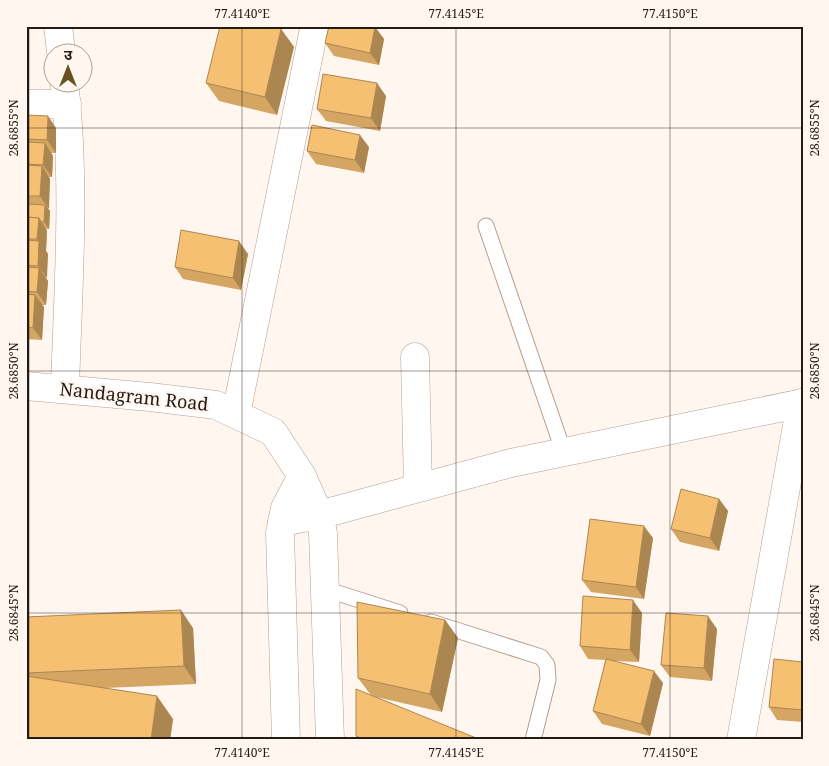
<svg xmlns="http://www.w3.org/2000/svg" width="829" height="766" font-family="'Noto Serif','Noto Sans Devanagari',serif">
<rect width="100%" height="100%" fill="#fff6f0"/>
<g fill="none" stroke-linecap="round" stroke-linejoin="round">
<g stroke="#b49f91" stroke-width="17">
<g id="lane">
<path d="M486,226L564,453"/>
<path d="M325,589L400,613"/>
<path d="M431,622L541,657L547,665L548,680L533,740"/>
</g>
</g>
<g stroke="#b49f91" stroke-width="29">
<g id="street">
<path d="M58,26L61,52"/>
<path d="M64,82C76,183 68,288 65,389"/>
<path d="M26,104H67"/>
<path d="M415,357L418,488"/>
<path d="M236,414L314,29L316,26"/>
<path d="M282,522L319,515L511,463L803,403"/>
<path d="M741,740L801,403"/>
</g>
</g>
<g stroke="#b49f91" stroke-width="29">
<g id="secondary">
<path d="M26,386L150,397L216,405L273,432L302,476L319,515L323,533L330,740"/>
<path d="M286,740L280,533L285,508L302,476"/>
</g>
</g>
<use href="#lane" stroke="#fff" stroke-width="15"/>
<use href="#street" stroke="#fff" stroke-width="28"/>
<use href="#secondary" stroke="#fff" stroke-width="28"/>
</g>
<g fill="#d4a563">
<path d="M375,27L384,39L379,65L334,56L325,43Z"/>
<path d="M281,29L294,47L277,115L219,101L206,83Z"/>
<path d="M386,96L380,131L326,121L317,109Z"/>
<path d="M26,115L56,128V153H51L53,156L52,177H49L50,179L48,209L50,211L49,229H46L47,231L46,251L48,254L46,278L48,281L46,305H42L44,307L42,340L26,339Z"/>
<path d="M369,147L364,173L316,164L307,151Z"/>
<path d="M248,254L241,290L183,279L175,267Z"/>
<path d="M719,499L728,511L719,551L680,542L671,529Z"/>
<path d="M653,538L644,599L591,592L582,580Z"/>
<path d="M642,613L639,662L614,661L663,683L650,736L602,724L593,711L606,660L588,659L580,646Z"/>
<path d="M26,617L193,628L196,684L105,688L173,719L170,740H26Z"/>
<path d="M445,620L458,638L442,712L376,697L370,694L358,678Z"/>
<path d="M717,629L712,681L670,677L661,665Z"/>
<path d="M803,662V722L777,720L769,707Z"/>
<path d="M356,736L366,740H359Z"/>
</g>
<g fill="#ac8650">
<path d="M375,27L384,39L379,65L370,53Z"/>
<path d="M281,29L294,47L277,115L265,97Z"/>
<path d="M377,83L386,96L380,131L371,118Z"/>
<path d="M48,116L56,128V153L47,140Z"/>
<path d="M360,135L369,147L364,173L355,160Z"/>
<path d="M45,143L53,156L52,177L43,165Z"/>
<path d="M42,166L50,179L49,209L40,196Z"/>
<path d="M45,205L50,211L49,229L44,222Z"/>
<path d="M39,218L47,231L46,251L48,254L47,278L38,266L39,242L37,239Z"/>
<path d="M239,241L248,254L241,290L233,278Z"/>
<path d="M39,268L48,281L46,305L37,292Z"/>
<path d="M35,295L44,307L42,340L33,328Z"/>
<path d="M719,499L728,511L719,551L710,538Z"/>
<path d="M644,526L653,538L644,599L636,587Z"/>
<path d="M633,600L642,613L639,662L630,650Z"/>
<path d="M181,610L193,628L196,684L184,666Z"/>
<path d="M708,616L717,629L712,681L704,668Z"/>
<path d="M445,620L458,638L442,712L430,694Z"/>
<path d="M654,671L663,683L650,736L641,724Z"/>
<path d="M157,696L173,719L170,740H151Z"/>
</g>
<g fill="#f6c073" stroke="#ac8650">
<path d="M220,26H272L281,29L265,97L206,83Z"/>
<path d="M329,26L375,27L370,53L325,43Z"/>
<path d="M323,74L377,83L371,118L317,109Z"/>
<path d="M26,115L48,116L47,140L26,139Z"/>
<path d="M312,125L360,135L355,160L307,151Z"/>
<path d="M26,142L45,143L43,165L26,164Z"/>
<path d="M26,165L42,166L40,196H26Z"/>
<path d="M26,204L45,205L44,222H41L39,218L26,217Z"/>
<path d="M26,217L39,218L37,239H26Z"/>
<path d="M181,230L239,241L233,278L175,267Z"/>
<path d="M26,240L39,241L38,266L26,265Z"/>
<path d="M26,267L39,268L37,292L26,291Z"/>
<path d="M26,294L35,295L33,328L26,327Z"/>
<path d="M681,489L719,499L710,538L671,529Z"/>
<path d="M590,519L644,526L636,587L582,580Z"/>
<path d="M583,596L633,600L630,650L580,646Z"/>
<path d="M357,602L445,620L430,694L358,678Z"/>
<path d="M181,610L184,666L26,673V617Z"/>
<path d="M666,613L708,616L704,668L661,665Z"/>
<path d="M606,659L654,671L641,724L593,711Z"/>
<path d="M774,659L803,662V710L769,707Z"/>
<path d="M26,676L157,696L151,740H26Z"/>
<path d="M356,689L481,740H366L356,736Z"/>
</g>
<path fill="none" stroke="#231b16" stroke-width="1" stroke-opacity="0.45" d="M29,26V740M242,26V740M456,26V740M670,26V740M26,128H803M26,371H803M26,613H803"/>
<g text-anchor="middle" stroke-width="5" stroke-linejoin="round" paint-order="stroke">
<g font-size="18" fill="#231b16" stroke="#fff6f0">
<text transform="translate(134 397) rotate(6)" y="6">Nandagram Road</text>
</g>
</g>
<rect width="829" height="766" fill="none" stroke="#fff6f0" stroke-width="55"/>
<g transform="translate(68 68)"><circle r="24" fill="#fff6f0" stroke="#a79e99"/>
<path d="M0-4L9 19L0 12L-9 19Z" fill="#695222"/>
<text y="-8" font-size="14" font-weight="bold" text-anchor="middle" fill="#231b16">उ</text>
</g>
<rect x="28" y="28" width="774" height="710" fill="none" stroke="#231b16" stroke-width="2"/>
<g font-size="12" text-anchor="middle" fill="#231b16">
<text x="242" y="18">77.4140°E</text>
<text x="456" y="18">77.4145°E</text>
<text x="670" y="18">77.4150°E</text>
<text transform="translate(14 128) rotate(-90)" y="4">28.6855°N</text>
<text transform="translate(815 128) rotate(-90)" y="4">28.6855°N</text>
<text transform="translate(14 371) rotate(-90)" y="4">28.6850°N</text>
<text transform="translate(815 371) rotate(-90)" y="4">28.6850°N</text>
<text transform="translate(14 613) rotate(-90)" y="4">28.6845°N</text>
<text transform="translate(815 613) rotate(-90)" y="4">28.6845°N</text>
<text x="242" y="757">77.4140°E</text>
<text x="456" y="757">77.4145°E</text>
<text x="670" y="757">77.4150°E</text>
</g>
</svg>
